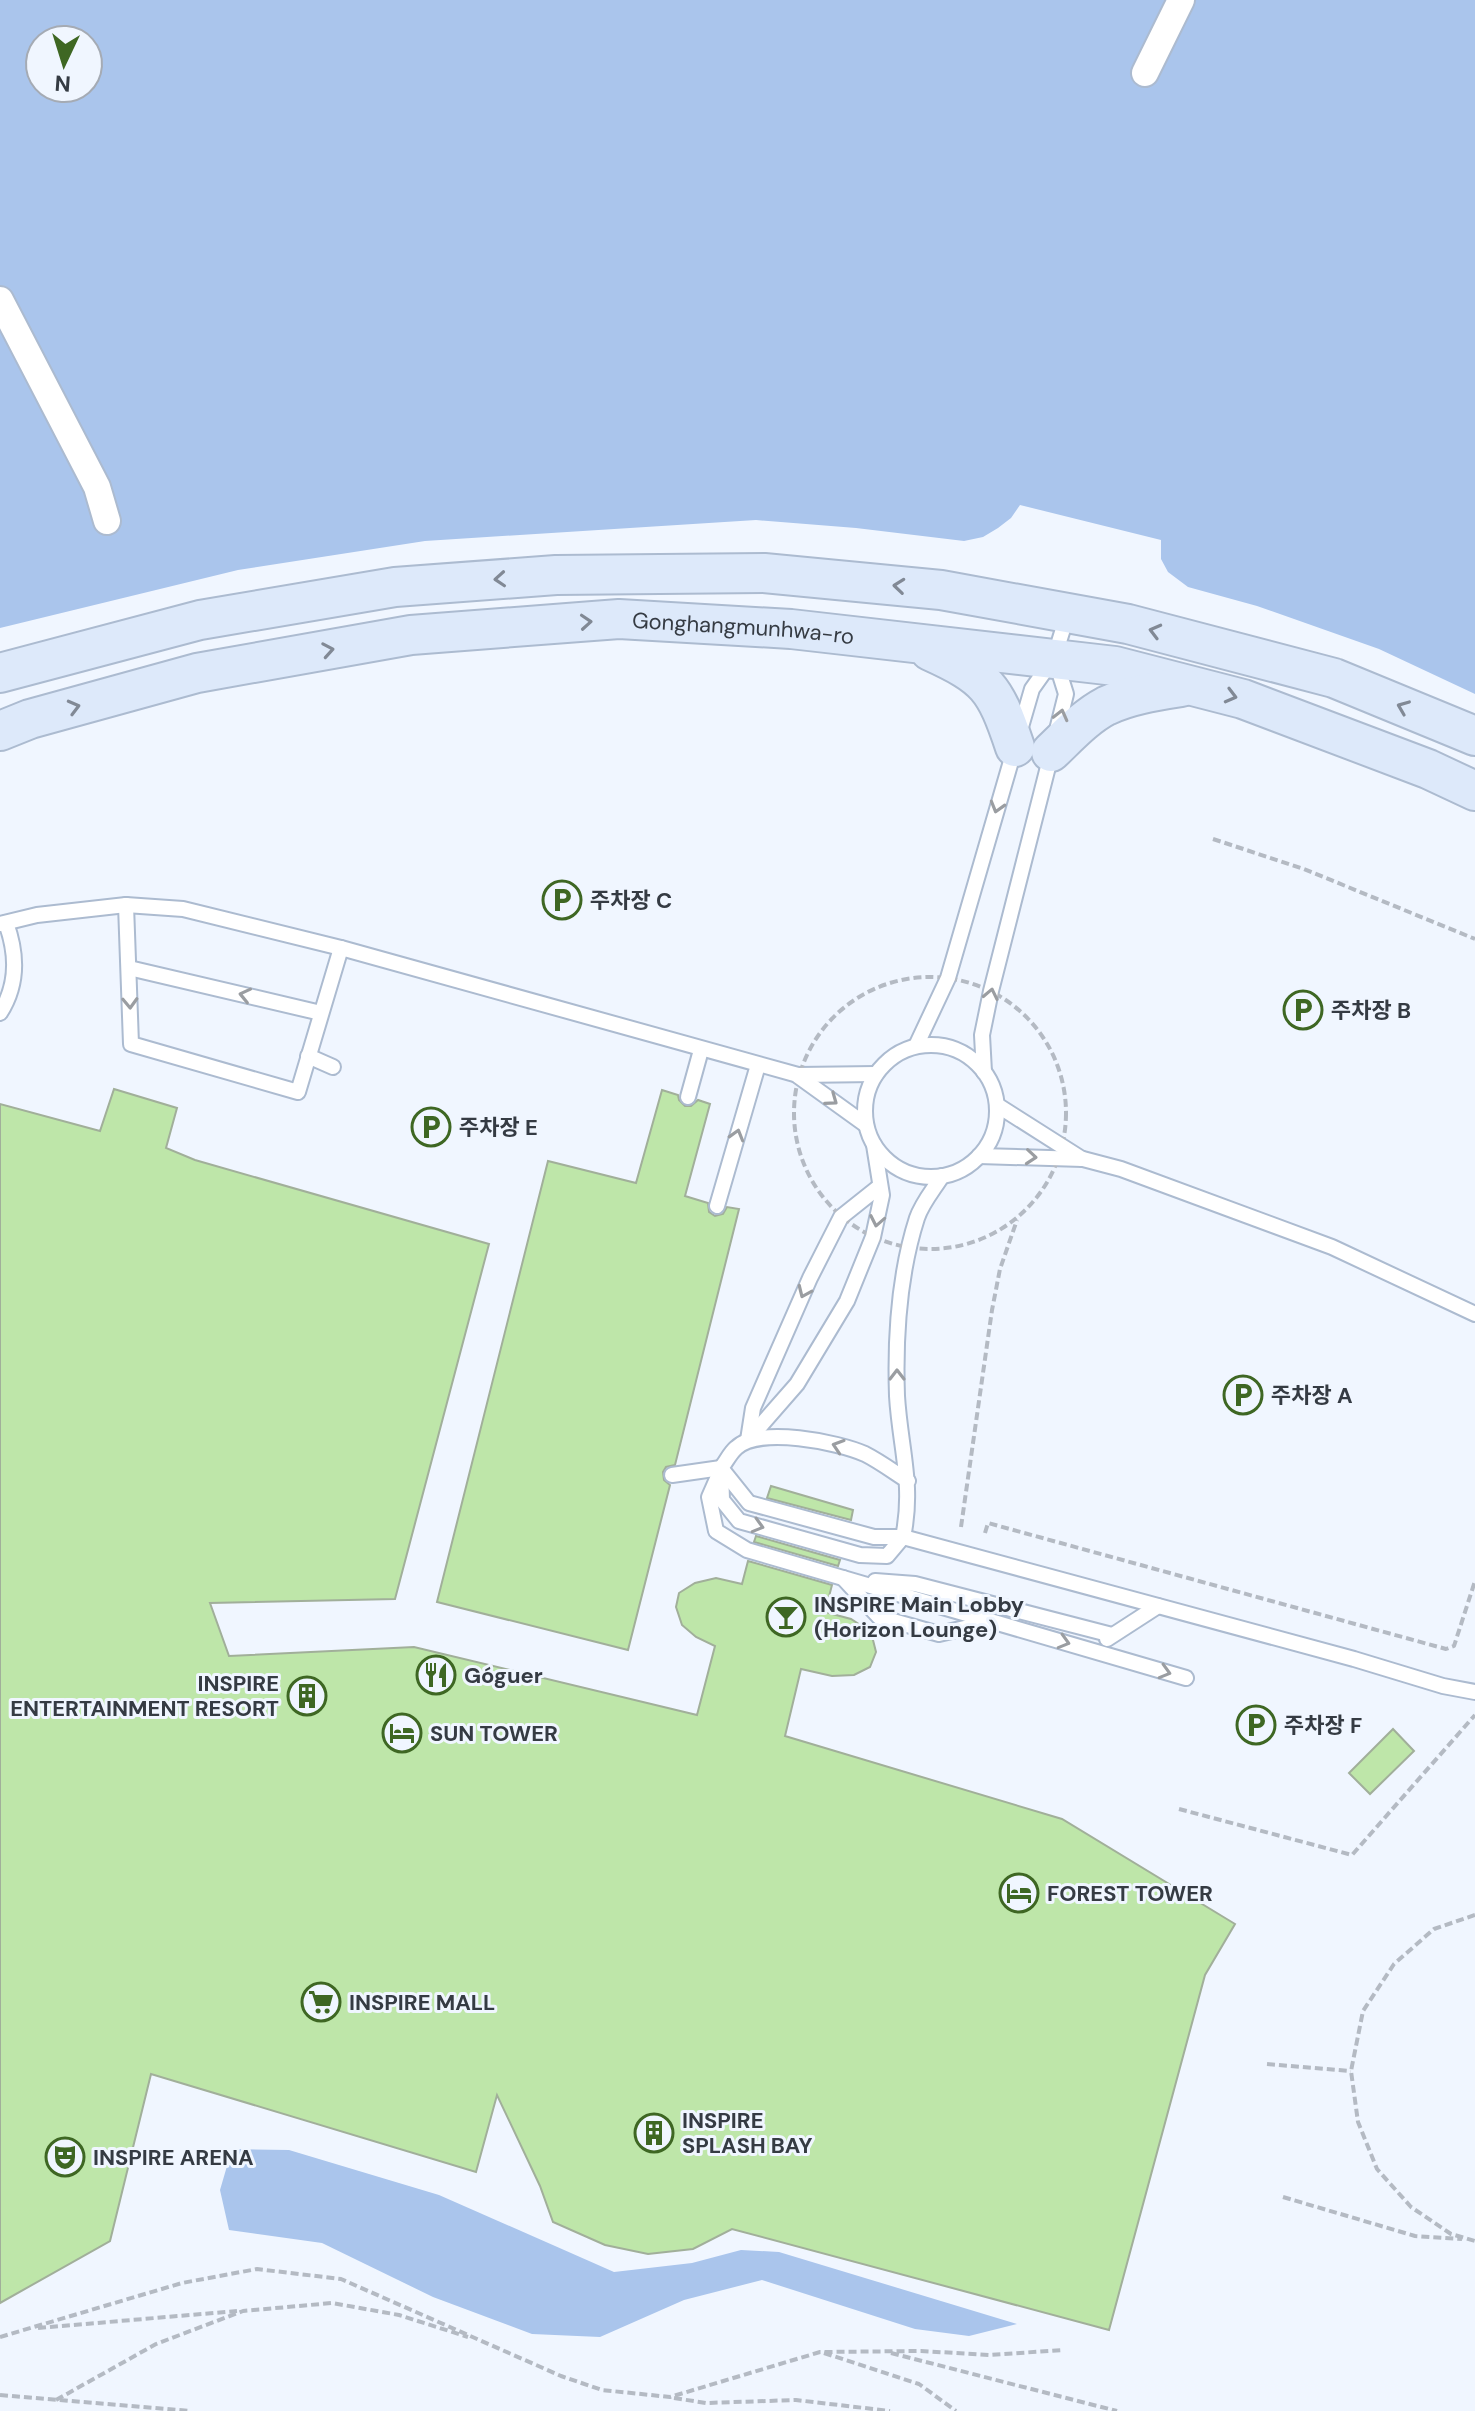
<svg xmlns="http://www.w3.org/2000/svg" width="1475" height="2411" font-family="'DM Sans','Noto Sans KR',sans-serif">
<rect width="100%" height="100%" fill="#f0f6ff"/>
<g fill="#aac5ec" fill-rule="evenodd">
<path d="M0,0H1475V694L1379,649L1257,606L1188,587L1168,572L1161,559V540L1020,505L1011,518L998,528L983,537L964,541L856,528L756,520L425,541L238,570L0,628ZM40,40H88V88H40Z"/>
<path d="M232,2149L289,2150L439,2195L614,2272L692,2263L741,2250L779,2252L1017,2324L969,2336L915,2329L762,2280L684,2300L600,2337L532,2334L433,2297L322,2243L229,2230L220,2190Z"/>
</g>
<g fill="#bee6a9" stroke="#a1af9a" stroke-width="2">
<path d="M114,1089L177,1108L166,1148L195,1160L489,1244L395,1599L210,1603L229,1656L414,1647L697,1715L715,1646L696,1637L682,1625L676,1607L679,1593L695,1583L716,1578L742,1584L748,1561L832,1585L825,1612L851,1619L871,1632L876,1652L870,1667L854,1675L832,1676L801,1669L785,1736L1062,1819L1235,1924L1205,1975L1109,2330L732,2229L693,2249L648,2254L605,2245L553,2222L540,2186L497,2095L476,2172L151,2074L110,2241L0,2303V1104L100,1131Z"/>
<path d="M662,1090L678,1095L679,1100L685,1106H691L698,1100L710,1104L685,1196L708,1203L709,1212L715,1216L723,1214L727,1207L739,1209L675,1465L666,1467L663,1472L664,1480L670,1485L628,1650L437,1602L548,1161L636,1183Z"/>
<path d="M771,1486L853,1510L851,1520L767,1498Z"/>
<path d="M756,1536L840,1560L838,1566L754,1542Z"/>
<path d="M1393,1729L1414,1751L1370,1794L1349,1773Z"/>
</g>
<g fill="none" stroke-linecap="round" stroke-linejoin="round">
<g stroke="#acbbd0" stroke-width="18">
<g id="lane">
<path d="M1056,734L1066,694L1056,662"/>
<path d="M126,905L131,1044L298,1092L341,948"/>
<path d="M0,924L37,915L126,905L183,909L341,948L798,1075L876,1074"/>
<path d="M129,968L321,1013"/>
<path d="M0,1013C18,985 17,953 6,923"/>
<circle cx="931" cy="1111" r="66"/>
<path d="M916,1046L948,978L1032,689L1054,658L1067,616"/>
<path d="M308,1056L333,1067"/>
<path d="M984,1072L982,1035L991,991L1051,755"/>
<path d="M798,1076L866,1125"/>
<path d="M688,1097L701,1050"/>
<path d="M997,1105L1082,1159"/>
<path d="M979,1156L1083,1159L1121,1169L1332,1247L1475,1314"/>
<path d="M717,1206L758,1065"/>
<path d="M748,1440L797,1384L847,1301L873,1237L882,1195L874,1145"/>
<path d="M748,1440L753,1408L810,1278L841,1217L880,1186"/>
<path d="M721,1468L722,1500L739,1521L860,1555L887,1556L903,1537L1354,1659L1443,1686L1475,1692"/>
<path d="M720,1472L709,1497L716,1531L747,1550L1186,1678"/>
<path d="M672,1475L721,1468"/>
<path d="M908,1481C894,1472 879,1461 865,1454C838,1442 759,1426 736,1448C730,1453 726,1462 721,1468L749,1503L874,1537H903C914,1485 900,1447 897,1396C895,1338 899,1274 917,1218C922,1203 934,1189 942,1176"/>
<path d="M843,1578L879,1617L939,1634L990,1622"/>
<path d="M875,1581L915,1584L1112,1635"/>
<path d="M1107,1639L1158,1606"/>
</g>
</g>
<g stroke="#acbbd0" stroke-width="30">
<g id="street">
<path d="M1145,73L1181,0"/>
<path d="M0,300L97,487L107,521"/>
</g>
</g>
<g stroke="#acbbd0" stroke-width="42">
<g id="secondary">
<path d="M930,651C987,677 995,687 1015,747"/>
<path d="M0,673L200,620L395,587L556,575L764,573L941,590L1128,624L1334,678L1475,736"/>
<path id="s1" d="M0,731L30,719L197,673L411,635L619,619L791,629L1115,666L1243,699L1428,769L1475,791"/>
<path d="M1051,752C1068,736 1085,717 1106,706C1129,695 1156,691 1181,687"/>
</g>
</g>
<g stroke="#b4bac3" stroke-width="4" stroke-dasharray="8 4" stroke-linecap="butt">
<path d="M1213,839L1304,869L1475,939"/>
<circle cx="930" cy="1113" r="136"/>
<path d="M961,1527L992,1310L1000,1269L1017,1220"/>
<path d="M985,1533L988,1523L1446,1649L1454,1646L1475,1581"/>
<path d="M1179,1809L1352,1855L1475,1715"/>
<path d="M1475,1915L1434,1929L1394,1964L1363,2011L1351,2071L1358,2122L1377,2169L1411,2207L1451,2234L1475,2241"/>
<path d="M1267,2064L1351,2071"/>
<path d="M1283,2197L1415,2236L1462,2239"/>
<path d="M38,2328L237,2311"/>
<path d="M0,2337L182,2283L257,2269L341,2279L561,2376L602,2390L670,2397L820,2352L921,2351L990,2355L1063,2350"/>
<path d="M824,2353L919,2384L956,2411"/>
<path d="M891,2353L1117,2411"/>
<path d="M0,2395L191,2411"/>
<path d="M674,2398L706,2403L796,2400L890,2411"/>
<path d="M56,2400L156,2344L243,2311L332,2303L399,2315L468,2337"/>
</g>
<use href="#lane" stroke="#fff" stroke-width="14"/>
<use href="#street" stroke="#fff" stroke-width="26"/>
<use href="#secondary" stroke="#dde9fa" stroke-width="38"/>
</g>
<defs><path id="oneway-chevron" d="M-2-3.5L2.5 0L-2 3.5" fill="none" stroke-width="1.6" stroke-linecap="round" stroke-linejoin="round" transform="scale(2)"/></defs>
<g stroke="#818995">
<use href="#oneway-chevron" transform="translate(500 579) rotate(176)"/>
<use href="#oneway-chevron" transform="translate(899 586) rotate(-174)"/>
<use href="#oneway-chevron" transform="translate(586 622) rotate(-4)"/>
<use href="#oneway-chevron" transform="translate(1155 631) rotate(-165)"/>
<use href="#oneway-chevron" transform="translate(328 650) rotate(-10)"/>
<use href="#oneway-chevron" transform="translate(1231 696) rotate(15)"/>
<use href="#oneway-chevron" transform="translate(74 707) rotate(-15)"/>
<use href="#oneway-chevron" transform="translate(1403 707) rotate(-158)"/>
</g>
<g stroke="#9a9da1">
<use href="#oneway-chevron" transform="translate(1061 715) rotate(-76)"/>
<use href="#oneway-chevron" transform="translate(997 807) rotate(106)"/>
<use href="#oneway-chevron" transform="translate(991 994) rotate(-78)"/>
<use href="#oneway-chevron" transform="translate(245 995) rotate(-167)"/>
<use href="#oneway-chevron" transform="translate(130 1003) rotate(88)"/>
<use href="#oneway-chevron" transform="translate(832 1100) rotate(36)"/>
<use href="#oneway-chevron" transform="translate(737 1135) rotate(-74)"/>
<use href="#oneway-chevron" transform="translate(1031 1157) rotate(5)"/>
<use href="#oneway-chevron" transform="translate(877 1221) rotate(101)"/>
<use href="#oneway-chevron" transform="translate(804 1292) rotate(114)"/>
<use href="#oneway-chevron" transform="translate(897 1375) rotate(-90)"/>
<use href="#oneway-chevron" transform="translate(838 1446) rotate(-162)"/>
<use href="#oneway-chevron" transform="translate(758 1526) rotate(16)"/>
<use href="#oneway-chevron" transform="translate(1064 1642) rotate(16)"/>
<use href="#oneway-chevron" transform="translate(1165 1672) rotate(16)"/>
</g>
<defs>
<g id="parking-ring" transform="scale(2)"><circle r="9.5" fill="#f0f6ff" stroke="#3e6723" stroke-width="1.5"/><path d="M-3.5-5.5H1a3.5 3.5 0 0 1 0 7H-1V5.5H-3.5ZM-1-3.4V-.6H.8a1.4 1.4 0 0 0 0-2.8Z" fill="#3e6723"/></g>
<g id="bar-ring" transform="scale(2)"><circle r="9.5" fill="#f0f6ff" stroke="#3e6723" stroke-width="1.5"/><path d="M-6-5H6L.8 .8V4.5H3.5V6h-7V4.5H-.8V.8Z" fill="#3e6723"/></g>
<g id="restaurant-ring" transform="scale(2)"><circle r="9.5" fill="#f0f6ff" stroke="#3e6723" stroke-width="1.5"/><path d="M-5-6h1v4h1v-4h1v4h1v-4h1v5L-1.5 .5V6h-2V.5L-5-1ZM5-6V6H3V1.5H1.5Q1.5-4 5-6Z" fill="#3e6723"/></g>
<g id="building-ring" transform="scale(2)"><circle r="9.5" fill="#f0f6ff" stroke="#3e6723" stroke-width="1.5"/><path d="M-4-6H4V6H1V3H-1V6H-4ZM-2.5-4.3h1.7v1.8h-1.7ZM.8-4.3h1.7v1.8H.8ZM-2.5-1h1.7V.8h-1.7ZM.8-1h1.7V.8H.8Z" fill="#3e6723"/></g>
<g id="hotel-ring" transform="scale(2)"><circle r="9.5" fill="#f0f6ff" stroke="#3e6723" stroke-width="1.5"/><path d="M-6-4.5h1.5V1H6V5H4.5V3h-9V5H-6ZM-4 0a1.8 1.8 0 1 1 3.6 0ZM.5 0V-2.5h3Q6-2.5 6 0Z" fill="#3e6723"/></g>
<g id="supermarket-ring" transform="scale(2)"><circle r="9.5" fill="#f0f6ff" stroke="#3e6723" stroke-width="1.5"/><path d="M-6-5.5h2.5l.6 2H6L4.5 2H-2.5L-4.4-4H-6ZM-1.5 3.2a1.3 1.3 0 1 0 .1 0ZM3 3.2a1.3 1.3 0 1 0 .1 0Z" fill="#3e6723"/></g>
<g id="theatre-ring" transform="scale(2)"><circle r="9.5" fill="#f0f6ff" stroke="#3e6723" stroke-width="1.5"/><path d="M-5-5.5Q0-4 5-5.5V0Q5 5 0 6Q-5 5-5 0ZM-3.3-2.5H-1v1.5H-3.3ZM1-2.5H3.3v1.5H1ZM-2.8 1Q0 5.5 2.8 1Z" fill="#3e6723"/></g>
</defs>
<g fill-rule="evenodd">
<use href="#parking-ring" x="562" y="900"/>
<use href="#parking-ring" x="1303" y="1010"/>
<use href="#parking-ring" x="431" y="1127"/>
<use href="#parking-ring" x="1243" y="1395"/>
<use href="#bar-ring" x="786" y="1617"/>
<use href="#restaurant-ring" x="436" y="1675"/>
<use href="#building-ring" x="307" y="1696"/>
<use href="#parking-ring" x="1256" y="1725"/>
<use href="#hotel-ring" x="402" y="1733"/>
<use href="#hotel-ring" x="1019" y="1893"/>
<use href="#supermarket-ring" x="321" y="2002"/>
<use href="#building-ring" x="654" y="2133"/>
<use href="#theatre-ring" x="65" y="2157"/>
</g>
<g text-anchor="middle" stroke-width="6" stroke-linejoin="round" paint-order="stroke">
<g font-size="22" fill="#353b43" stroke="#f0f6ff">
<text dy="8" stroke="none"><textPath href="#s1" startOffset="756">Gonghangmunhwa-ro</textPath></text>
</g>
<g font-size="22" font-weight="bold" fill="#353b43" stroke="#f0f6ff" text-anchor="start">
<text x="590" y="908">주차장 C</text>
<text x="1331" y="1018">주차장 B</text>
<text x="459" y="1135">주차장 E</text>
<text x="1271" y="1403">주차장 A</text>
<text x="814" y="1612">INSPIRE Main Lobby<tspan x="814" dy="25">(Horizon Lounge)</tspan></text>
<text x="464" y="1683">Góguer</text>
<text x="279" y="1691" text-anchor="end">INSPIRE<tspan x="279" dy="25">ENTERTAINMENT RESORT</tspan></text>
<text x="1284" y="1733">주차장 F</text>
<text x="430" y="1741">SUN TOWER</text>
<text x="1047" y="1901">FOREST TOWER</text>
<text x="349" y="2010">INSPIRE MALL</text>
<text x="682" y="2128">INSPIRE<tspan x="682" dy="25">SPLASH BAY</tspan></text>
<text x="93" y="2165">INSPIRE ARENA</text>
</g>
</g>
<g transform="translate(64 64) rotate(184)"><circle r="38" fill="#f0f6ff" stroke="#a5abb4" stroke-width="2"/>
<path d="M0-6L14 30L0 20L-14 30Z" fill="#3e6723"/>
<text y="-12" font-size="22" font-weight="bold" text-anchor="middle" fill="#353b43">N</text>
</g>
</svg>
